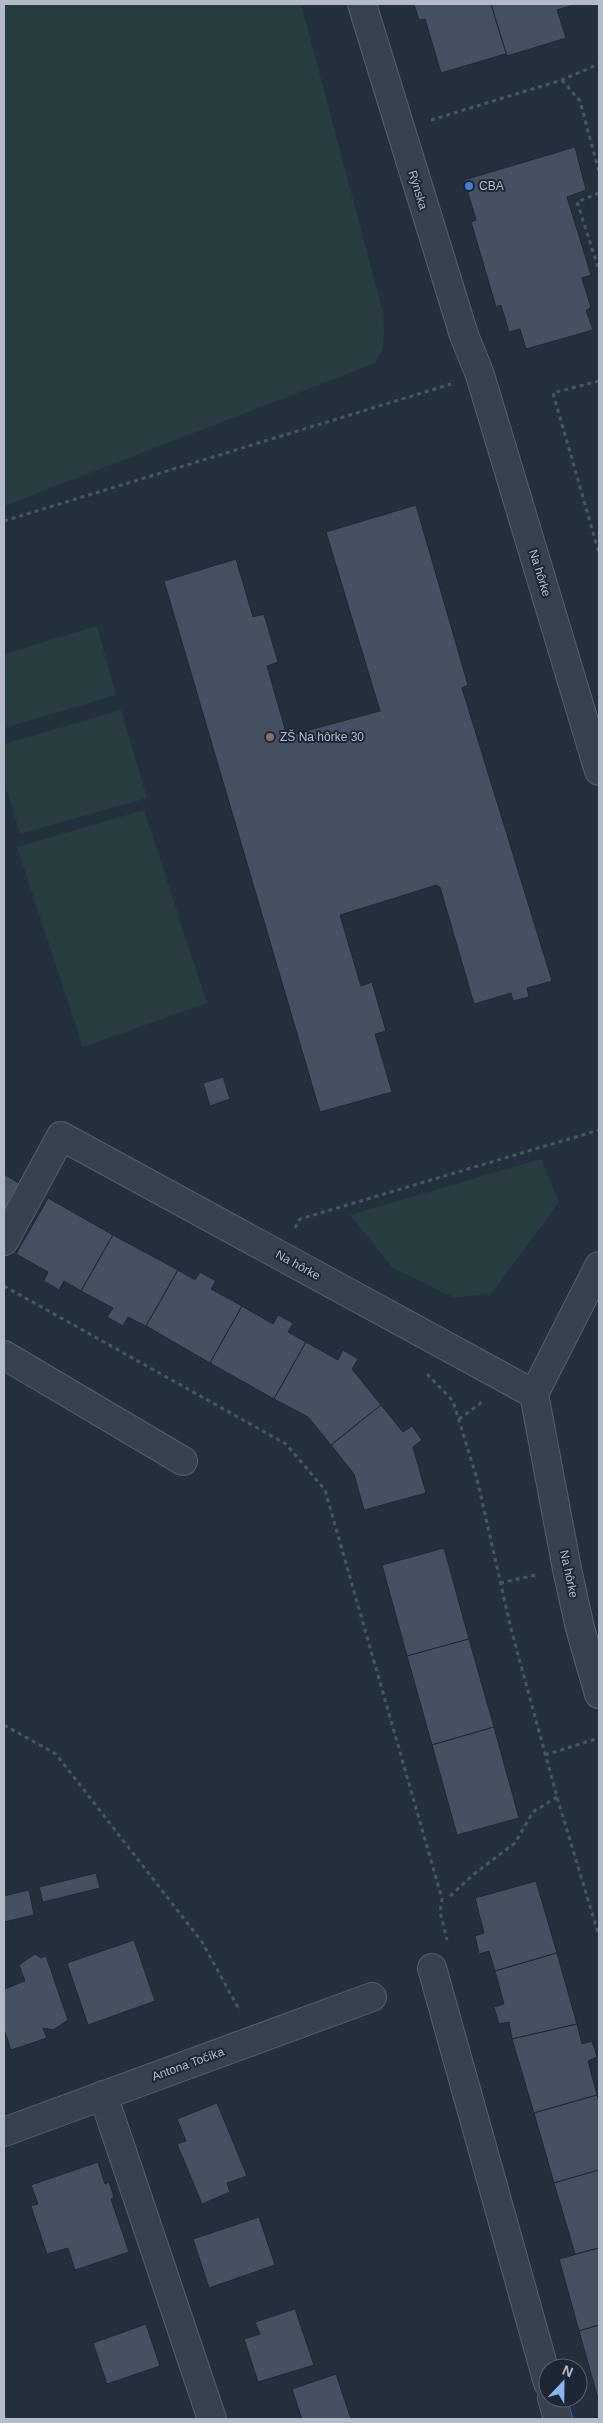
<svg xmlns="http://www.w3.org/2000/svg" width="603" height="2423" font-family="Helvetica,sans-serif">
<rect width="100%" height="100%" fill="#242f3e"/>
<g fill="#263c3f">
<path d="M4,4H301L384,316L383,348L375,363L4,506Z"/>
<path d="M97,626L116,695L4,728V654Z"/>
<path d="M121,710L147,798L20,834L4,781V744Z"/>
<path d="M144,810L207,1003L83,1047L17,847Z"/>
<path d="M541,1159L559,1202L492,1293L455,1298L393,1268L350,1215Z"/>
</g>
<g fill="#455162" stroke="#1f2835">
<path d="M414,4H491L507,56L505,54L441,73L425,19L419,20Z"/>
<path d="M491,4H569L570,6L557,10L566,38L507,56Z"/>
<path d="M575,147L586,190L567,197L591,275L582,278L591,308L586,310L593,330L526,349L520,329L509,332L501,305L496,307L471,222L476,220L464,180Z"/>
<path d="M416,505L468,685L462,688L552,981L527,988L529,997L513,1001L511,993L474,1004L440,887H438L437,885L340,915L361,986L372,982L386,1031L375,1034L392,1092L320,1112L164,581L236,559L253,617L264,614L278,662L267,666L287,736L380,711L326,532Z"/>
<path d="M223,1077L230,1099L210,1106L203,1083Z"/>
<path d="M4,1174L20,1184L6,1209L4,1207Z"/>
<path d="M48,1198L113,1235L81,1291L64,1281L59,1290L44,1281L48,1272L16,1254Z"/>
<path d="M113,1235L178,1270L146,1326L128,1317L123,1326L107,1317L113,1308L81,1291Z"/>
<path d="M178,1270L195,1280L200,1272L216,1281L211,1289L242,1306L210,1363L146,1326Z"/>
<path d="M242,1306L273,1324L278,1315L293,1323L288,1332L306,1342L274,1399L210,1363Z"/>
<path d="M306,1342L338,1360L343,1350L358,1359L352,1369L381,1405L331,1445L308,1417L274,1399Z"/>
<path d="M381,1405L403,1432L412,1426L422,1440L413,1447L426,1493L364,1510L354,1474L331,1445Z"/>
<path d="M444,1548L469,1639L407,1656L382,1565Z"/>
<path d="M469,1639L494,1727L432,1745L407,1656Z"/>
<path d="M494,1727L519,1818L457,1835L432,1745Z"/>
<path d="M96,1873L100,1888L43,1902L39,1887Z"/>
<path d="M536,1881L557,1953L495,1971L489,1951L479,1954L475,1936L484,1933L475,1898Z"/>
<path d="M29,1890L34,1915L4,1922V1896Z"/>
<path d="M134,1940L155,2001L88,2025L67,1963Z"/>
<path d="M557,1953L577,2024L512,2039L509,2022L499,2024L494,2007L504,2004L495,1971Z"/>
<path d="M35,1954L41,1958L46,1956L68,2020L53,2030L43,2028L47,2038L11,2050L4,2029V1989L25,1981L19,1965Z"/>
<path d="M577,2024L582,2044L592,2041L597,2057L588,2061L597,2095L534,2113L512,2039Z"/>
<path d="M597,2095L599,2103V2170L554,2183L534,2113Z"/>
<path d="M217,2103L247,2176L227,2183L230,2192L202,2204L177,2144L186,2141L177,2119Z"/>
<path d="M98,2162L105,2184L109,2182L114,2197L111,2199L129,2252L75,2270L68,2248L47,2254L31,2206L38,2204L31,2185Z"/>
<path d="M599,2170V2248L575,2254L554,2183Z"/>
<path d="M259,2217L275,2265L209,2288L193,2239Z"/>
<path d="M599,2248V2325L579,2331L559,2259Z"/>
<path d="M295,2309L314,2365L258,2382L244,2339L260,2334L255,2322Z"/>
<path d="M146,2324L160,2366L107,2384L93,2343Z"/>
<path d="M599,2325V2402L579,2331Z"/>
<path d="M336,2374L351,2419H302L292,2389Z"/>
</g>
<g fill="none" stroke-linecap="round" stroke-linejoin="round">
<g stroke="#565f6c" stroke-width="30">
<g id="street">
<path d="M362,4L464,335L480,375L599,771"/>
<path d="M4,1241L61,1136L534,1394"/>
<path d="M599,1266L534,1394L567,1569L580,1628L599,1694"/>
<path d="M4,1355L183,1461"/>
<path d="M432,1968L548,2383"/>
<path d="M103,2095L212,2419"/>
<path d="M4,2132L372,1997"/>
<path d="M552,2398L558,2419"/>
</g>
</g>
<g stroke="#44595c" stroke-width="3" stroke-dasharray="4 4" stroke-linecap="butt">
<path d="M562,80L580,101L599,172"/>
<path d="M431,120L562,80L599,64"/>
<path d="M599,193L577,202L599,270"/>
<path d="M599,381L553,393L599,553"/>
<path d="M4,521L451,384"/>
<path d="M295,1228L300,1219L599,1130"/>
<path d="M4,1286L286,1444L325,1490L442,1899L440,1912L447,1940"/>
<path d="M427,1374L453,1401L477,1479L511,1629L557,1797L599,1936"/>
<path d="M459,1419L482,1402"/>
<path d="M500,1583L536,1575"/>
<path d="M4,1725L56,1754L202,1942L240,2011"/>
<path d="M545,1755L599,1738"/>
<path d="M450,1896L474,1874L515,1843L533,1812L557,1797"/>
</g>
<use href="#street" stroke="#38414e" stroke-width="28"/>
</g>
<circle fill="#3f7fe0" stroke="#1d2633" stroke-width="2" cx="469" cy="186" r="5"/>
<circle fill="#8d6e63" stroke="#1d2633" stroke-width="2" cx="270" cy="737" r="5"/>
<g text-anchor="middle" stroke-width="4" stroke-linejoin="round" paint-order="stroke">
<g font-size="12" fill="#b4bcc9" stroke="#1d2633" text-anchor="start">
<text x="479" y="190">CBA</text>
<text x="280" y="741">ZŠ Na hôrke 30</text>
</g>
<g font-size="12" fill="#b4bcc9" stroke="#1d2633">
<text transform="translate(418 190) rotate(73)" y="4">Rýnska</text>
<text transform="translate(540 573) rotate(73)" y="4">Na hôrke</text>
<text transform="translate(298 1265) rotate(29)" y="4">Na hôrke</text>
<text transform="translate(569 1574) rotate(78)" y="4">Na hôrke</text>
<text transform="translate(188 2064) rotate(-20)" y="4">Antona Točíka</text>
</g>
</g>
<rect width="603" height="2423" fill="none" stroke="#b4bcc9" stroke-width="10"/>
<g transform="translate(563 2383) rotate(22)"><circle r="24" fill="#1d2633" stroke="#59626f"/>
<path d="M0-4L9 19L0 12L-9 19Z" fill="#8ab4f8"/>
<text y="-8" font-size="14" font-weight="bold" text-anchor="middle" fill="#b4bcc9">N</text>
</g>
</svg>
